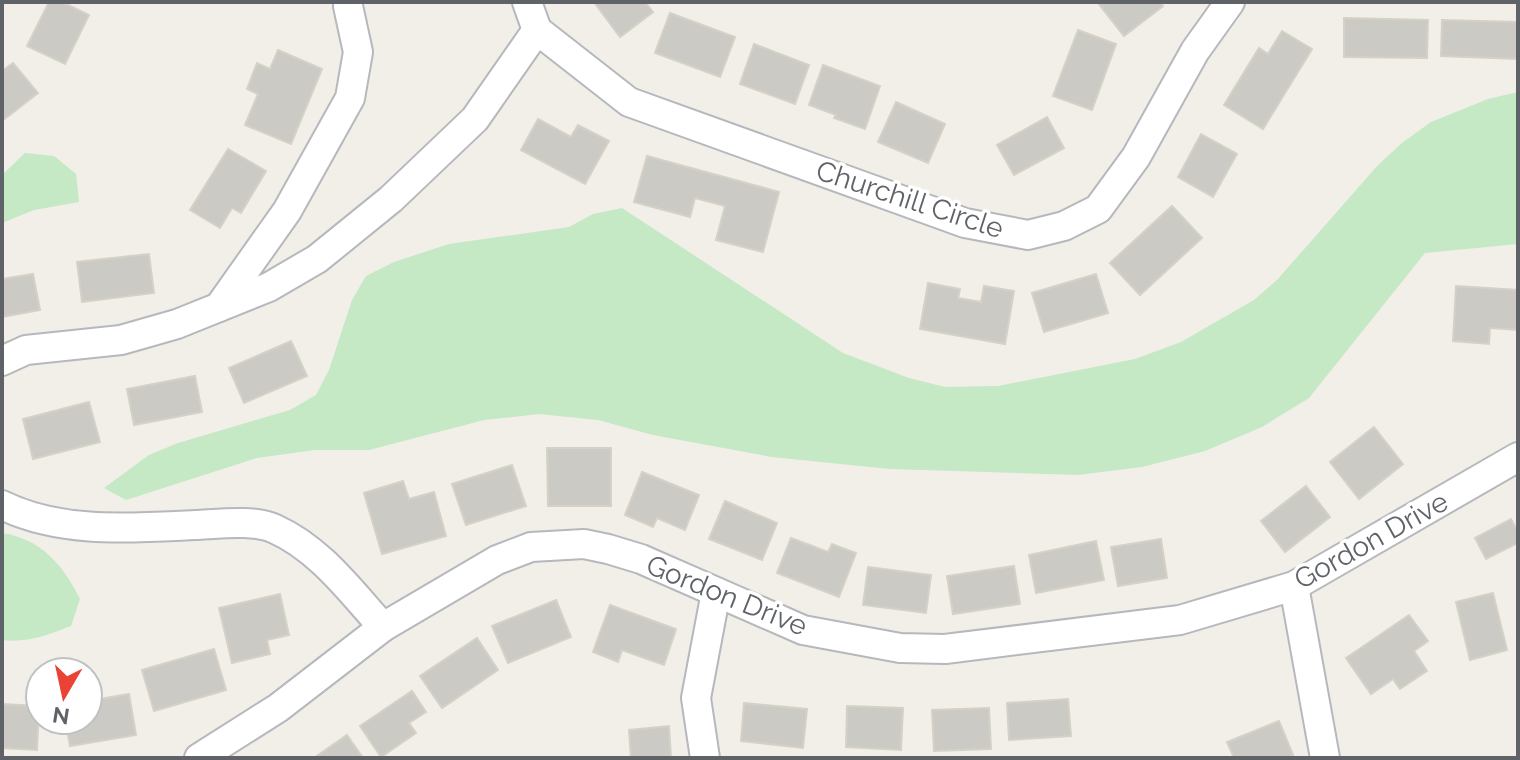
<svg xmlns="http://www.w3.org/2000/svg" width="1520" height="760" font-family="Raleway,sans-serif">
<rect width="100%" height="100%" fill="#f1efe8"/>
<g fill="#c5e8c5">
<path d="M1518,92V244L1425,253L1309,398L1262,427L1205,451L1142,467L1078,475L890,469L772,457L653,435L598,420L539,414L484,420L369,450H315L257,458L126,500L104,488L149,455L178,443L290,410L316,395L329,370L352,300L366,276L394,262L449,244L569,227L593,214L622,208L843,353L909,378L945,387L998,386L1135,359L1181,342L1254,300L1277,280L1378,165L1402,143L1431,122L1488,99Z"/>
<path d="M25,153L54,156L76,174L79,202L34,210L2,223V175Z"/>
<path d="M2,533C41,539 63,565 80,599L71,626C48,635 27,643 2,640Z"/>
</g>
<g fill="#cccac5" stroke="#d6d1c6" stroke-width="2">
<path d="M49,2H62L89,15L65,64L27,46Z"/>
<path d="M594,2H645L653,12L620,37Z"/>
<path d="M1160,2L1163,6L1124,36L1098,3Z"/>
<path d="M670,13L735,37L720,77L655,53Z"/>
<path d="M1344,18L1428,20L1427,58L1344,57Z"/>
<path d="M1442,20L1518,22L1517,59L1441,56Z"/>
<path d="M1078,30L1116,44L1092,110L1053,96Z"/>
<path d="M1282,31L1312,49L1263,129L1224,105L1259,48L1268,54Z"/>
<path d="M754,44L809,65L795,104L740,84Z"/>
<path d="M278,50L322,69L291,144L245,125L258,94L247,89L257,63L270,69Z"/>
<path d="M13,63L38,93L2,121V71Z"/>
<path d="M823,65L880,86L865,129L834,118L836,115L809,105Z"/>
<path d="M896,102L945,124L928,163L878,142Z"/>
<path d="M1047,117L1064,148L1014,175L997,145Z"/>
<path d="M538,119L571,137L578,125L609,141L585,184L521,150Z"/>
<path d="M1201,134L1237,154L1213,197L1178,177Z"/>
<path d="M228,149L266,171L241,213L232,208L220,228L190,210Z"/>
<path d="M647,156L779,192L763,252L716,240L725,206L695,198L690,217L634,202Z"/>
<path d="M1172,206L1202,238L1140,295L1110,263Z"/>
<path d="M149,254L154,293L82,302L77,262Z"/>
<path d="M33,274L40,310L2,317V279Z"/>
<path d="M1096,274L1108,313L1044,332L1032,293Z"/>
<path d="M928,283L960,289L958,298L981,302L984,286L1014,291L1005,344L920,329Z"/>
<path d="M1456,286L1518,290V330L1490,328L1489,344L1453,341Z"/>
<path d="M291,341L307,376L244,403L229,368Z"/>
<path d="M195,376L202,412L134,425L127,389Z"/>
<path d="M89,402L100,442L33,459L23,419Z"/>
<path d="M1374,427L1403,464L1359,499L1330,462Z"/>
<path d="M547,448H611V506H548Z"/>
<path d="M512,465L526,506L466,525L452,484Z"/>
<path d="M642,472L699,495L685,530L657,518L653,527L625,515Z"/>
<path d="M403,481L409,499L434,492L446,536L382,554L364,493Z"/>
<path d="M1306,486L1330,517L1285,552L1261,521Z"/>
<path d="M725,501L777,523L762,560L709,539Z"/>
<path d="M1511,519L1518,532V543L1486,559L1475,538Z"/>
<path d="M791,538L828,552L832,544L856,553L839,597L777,573Z"/>
<path d="M1161,539L1167,578L1118,586L1111,547Z"/>
<path d="M1096,541L1104,580L1036,593L1029,555Z"/>
<path d="M1014,566L1020,604L953,614L947,576Z"/>
<path d="M868,567L931,575L926,613L863,605Z"/>
<path d="M1493,593L1507,650L1470,660L1456,602Z"/>
<path d="M280,594L289,635L267,640L270,654L232,663L219,608Z"/>
<path d="M556,600L571,637L508,663L492,626Z"/>
<path d="M610,605L676,629L664,665L622,650L618,662L593,652Z"/>
<path d="M1409,615L1428,641L1414,651L1427,671L1400,689L1393,679L1371,694L1346,658Z"/>
<path d="M477,638L498,670L442,708L420,676Z"/>
<path d="M214,649L226,690L154,711L142,670Z"/>
<path d="M412,691L426,712L409,723L416,733L381,757L360,726Z"/>
<path d="M129,694L136,735L70,746L65,720H88V701Z"/>
<path d="M1068,699L1071,736L1009,740L1007,703Z"/>
<path d="M744,703L807,709L803,748L741,741Z"/>
<path d="M2,704L39,706L37,750L2,748Z"/>
<path d="M847,706L903,708L901,750L846,747Z"/>
<path d="M989,708L991,749L934,751L932,710Z"/>
<path d="M1279,721L1293,755L1286,758H1234L1227,742Z"/>
<path d="M669,726L671,758H631L629,730Z"/>
<path d="M347,735L363,758H314Z"/>
</g>
<g fill="none" stroke-linecap="round" stroke-linejoin="round">
<g stroke="#b5b8bc" stroke-width="32">
<g id="minor">
<path d="M527,2L537,30L629,102L965,223L1028,235L1064,226L1098,209L1136,157L1195,51L1230,2"/>
<path d="M219,307L287,211L350,98L358,52L348,6"/>
<path d="M2,361L26,350L121,340L177,324L269,287L317,259L391,199L475,119L537,30"/>
<path d="M2,505C61,534 131,528 195,525C218,524 254,519 275,529C320,549 351,592 383,627"/>
<path d="M1294,586L1325,758"/>
<path d="M199,758L278,708L383,627L497,560L531,547L584,544L608,549L641,559L803,630L900,648L945,649L1180,620L1294,586L1518,457"/>
<path d="M705,758L696,698L716,592"/>
</g>
</g>
<use href="#minor" stroke="#fff" stroke-width="28"/>
</g>
<g text-anchor="middle" stroke-width="7" stroke-linejoin="round" paint-order="stroke">
<g font-size="28" fill="#5f6368" stroke="#fff">
<text transform="translate(910 199) rotate(18)" y="10">Churchill Circle</text>
<text transform="translate(1371 540) rotate(-29)" y="10">Gordon Drive</text>
<text transform="translate(727 595) rotate(22)" y="10">Gordon Drive</text>
</g>
</g>
<rect width="1520" height="760" fill="none" stroke="#5f6368" stroke-width="8"/>
<g transform="translate(64 696) rotate(189)"><circle r="38" fill="#ffffff" stroke="#bfc1c3" stroke-width="2"/>
<path d="M0-6L14 30L0 20L-14 30Z" fill="#ea4335"/>
<text y="-12" font-size="22" font-weight="bold" text-anchor="middle" fill="#5f6368">N</text>
</g>
</svg>
